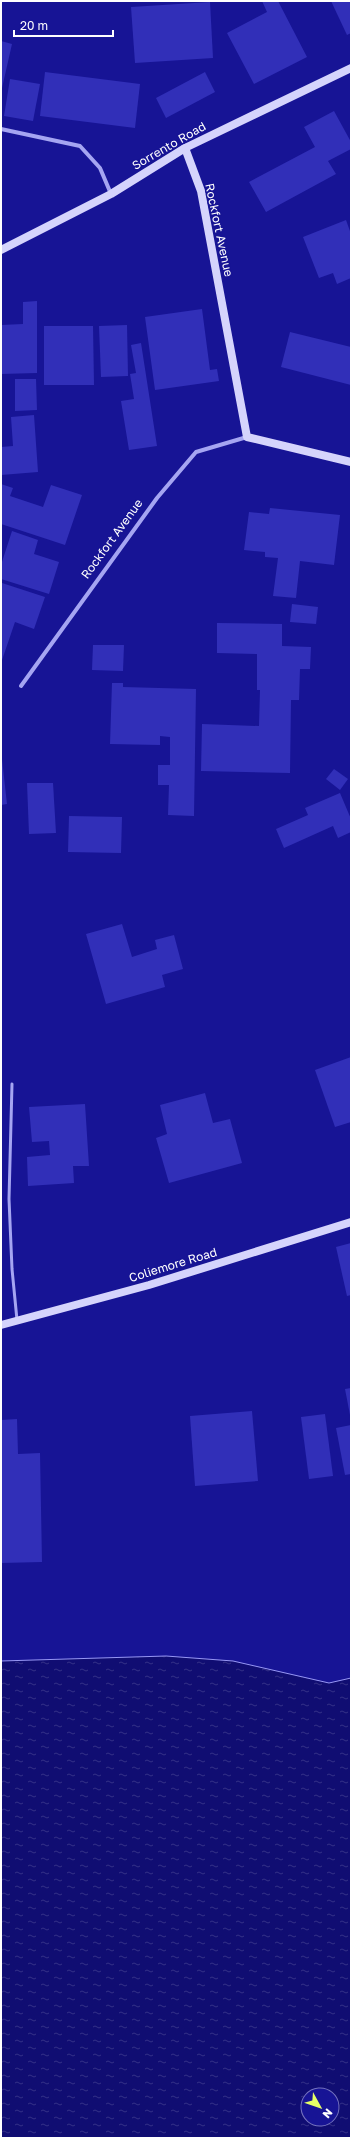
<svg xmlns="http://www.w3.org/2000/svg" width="352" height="2139" font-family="'Golos Text',sans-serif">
<defs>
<pattern id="water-ripples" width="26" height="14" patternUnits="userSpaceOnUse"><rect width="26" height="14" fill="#100d72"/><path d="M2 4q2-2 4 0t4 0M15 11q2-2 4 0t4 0" fill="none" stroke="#343187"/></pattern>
</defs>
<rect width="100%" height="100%" fill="#171495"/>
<path fill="url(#water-ripples)" stroke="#9797f5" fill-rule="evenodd" d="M166,1656L233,1661L329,1683L351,1678V2138H1V1661ZM308,2095H332V2119H308Z"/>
<g fill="#312fb8">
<path d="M262,1H278L307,57L254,84L227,33L267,12Z"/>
<path d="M331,1H351V33L347,35Z"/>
<path d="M210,2L213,58L135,63L131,7Z"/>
<path d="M1,41L12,44L2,88H1Z"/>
<path d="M45,72L140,84L135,128L40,116Z"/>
<path d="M205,72L215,92L166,118L156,98Z"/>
<path d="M10,79L40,84L33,121L4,116Z"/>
<path d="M334,111L351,142V149L328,161L336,174L266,212L249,182L315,147L304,127Z"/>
<path d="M346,220L351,234V278L337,284L333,273L319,278L303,237Z"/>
<path d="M37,301V373L1,374V325L23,324V302Z"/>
<path d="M202,309L210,370L217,369L219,381L155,390L145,317Z"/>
<path d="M127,325L128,376L101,377L99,326Z"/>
<path d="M44,326H93L94,385H44Z"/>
<path d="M290,332L351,347V385L281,367Z"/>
<path d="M141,343L157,446L129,450L121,401L134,399L130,374L136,373L131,345Z"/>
<path d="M15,379H36L37,410L15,411Z"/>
<path d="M34,415L38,472L1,475V447L13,446L11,417Z"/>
<path d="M1,484L13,488L10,496L43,507L51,485L82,495L65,545L1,524Z"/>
<path d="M270,508L340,515L334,565L300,561L296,598L273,596L278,558L265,557V552L244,550L249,512L269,514Z"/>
<path d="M12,531L38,540L34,554L59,562L49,594L1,579V565Z"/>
<path d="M2,583L45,597L34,629L15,622L1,663Z"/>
<path d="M292,604L318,607L316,624L290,622Z"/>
<path d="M217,623L282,624V646L311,647L310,669H300L299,700H291L290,773L201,771L202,724L259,726L260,690H257V654L217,653Z"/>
<path d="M93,645H124L123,671L92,670Z"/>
<path d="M112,683H123V687L196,689L194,816L168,815L169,785H158V765H170V737L160,736V745L110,744Z"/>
<path d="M1,750L7,804L1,805Z"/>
<path d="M334,769L348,779L340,790L326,779Z"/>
<path d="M27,783H53L56,833L29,834Z"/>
<path d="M340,793L351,819V832L338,838L333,826L284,848L276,829L308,815L305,808Z"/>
<path d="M69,816L122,817L121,853L68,852Z"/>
<path d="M122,924L132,957L157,949L155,940L174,935L183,969L162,975L165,987L106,1004L86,934Z"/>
<path d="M351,1057V1122L335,1127L315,1070Z"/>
<path d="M205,1093L213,1123L230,1119L242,1163L169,1183L156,1138L167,1134L160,1105Z"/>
<path d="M85,1104L89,1166H73L74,1183L28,1186L27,1157L50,1155L49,1141L32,1142L29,1107Z"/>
<path d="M351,1243V1295L347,1296L336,1247Z"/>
<path d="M351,1388V1415H350L345,1389Z"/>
<path d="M252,1411L258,1481L195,1486L190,1416Z"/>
<path d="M325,1414L333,1476L309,1479L301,1417Z"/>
<path d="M17,1419L18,1454L40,1453L42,1562L1,1563V1420Z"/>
<path d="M351,1425V1474L345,1475L336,1428Z"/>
</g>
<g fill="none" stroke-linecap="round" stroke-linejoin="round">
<path stroke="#a5a5f2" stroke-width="3" d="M12,1084L9,1199L12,1269L17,1320"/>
<g stroke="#a5a5f2" stroke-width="4">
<path d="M1,129L80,146L100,168L111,194"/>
<path d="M21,686L157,498L196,452L247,437"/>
</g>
<g stroke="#d5d4fc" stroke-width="8">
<path d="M185,148L201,191L247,437L351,462"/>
<path d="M1,250L111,194L185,148L351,68"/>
<path d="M1,1325L149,1285L351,1222"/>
</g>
</g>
<g text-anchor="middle" stroke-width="3" stroke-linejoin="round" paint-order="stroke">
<g font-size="12" fill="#fff" stroke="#171495">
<text transform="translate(169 146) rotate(-30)" y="4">Sorrento Road</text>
<text transform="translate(219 230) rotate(78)" y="4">Rockfort Avenue</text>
<text transform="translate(112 539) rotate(-54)" y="4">Rockfort Avenue</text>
<text transform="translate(173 1265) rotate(-17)" y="4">Coliemore Road</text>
</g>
</g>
<rect width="352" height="2139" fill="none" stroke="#ffffff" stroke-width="4"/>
<g transform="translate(320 2107) rotate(130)"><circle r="19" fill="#171495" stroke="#7472bf"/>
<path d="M0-3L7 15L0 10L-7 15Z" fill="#e5ff66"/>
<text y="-6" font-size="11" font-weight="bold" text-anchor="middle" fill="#ffffff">N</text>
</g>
<path d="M14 30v6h99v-6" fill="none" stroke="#ffffff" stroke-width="2"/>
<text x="20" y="30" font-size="12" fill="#ffffff" stroke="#171495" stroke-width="3" paint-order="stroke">20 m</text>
</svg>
